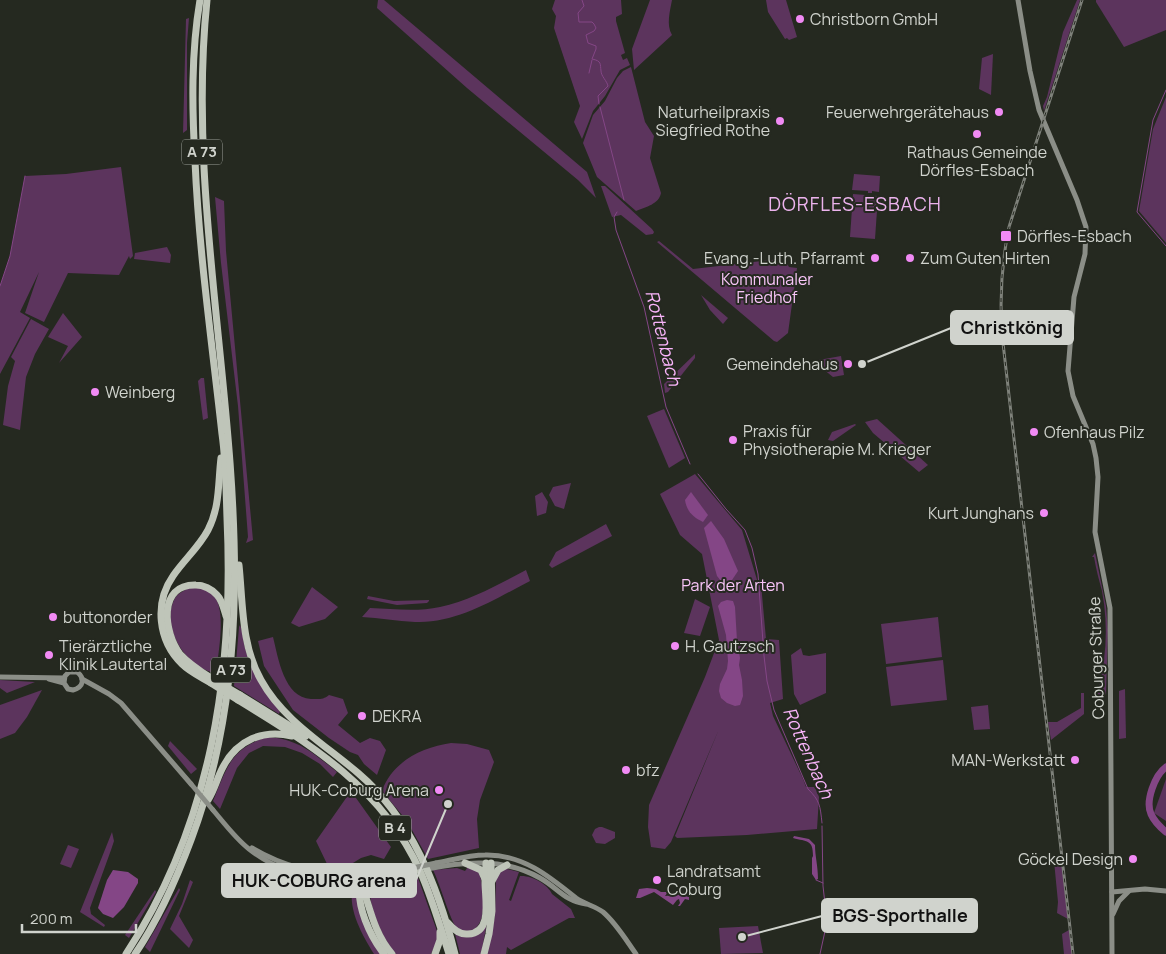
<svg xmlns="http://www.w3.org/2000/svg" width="1166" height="954" font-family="Manrope,sans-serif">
<rect width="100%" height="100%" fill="#252920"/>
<g fill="#5c345d">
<path d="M378,0H384L587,172L596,198L578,180L467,88L377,8Z"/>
<path d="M555,0H621L622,14L616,17V21L625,53L621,55L623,60L627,58L630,65L620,70L605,96L593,111L582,139L574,122L580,106L554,28L556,16L552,9Z"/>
<path d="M650,0H672C670,11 666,25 672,35L634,70L632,49Z"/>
<path d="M766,0H786L797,37L789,40L787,38L785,39L768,12Z"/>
<path d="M1077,0H1080L1044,111L1043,106L1047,97L1063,32Z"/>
<path d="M1096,0H1166V30L1124,47L1096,2Z"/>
<path d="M189,18L187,43V130L183,133L186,19Z"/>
<path d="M993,54L991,95L979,89L982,58Z"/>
<path d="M631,67L645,122L654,136L650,158L661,193C659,204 646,207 636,211L597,177L583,143L593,115L605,101L617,78L623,71Z"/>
<path d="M1166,97V243L1139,211L1153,129Z"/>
<path d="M121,167L133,256L130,259L129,256L119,275L68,273L44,322L25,313L39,272L20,312L30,318L0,374V286L10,256L25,176L66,174Z"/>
<path d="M854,174L880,176L879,192L872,191V193H868V191L852,190Z"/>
<path d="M601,186H605L652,229L654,232L653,234L646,235L621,215L612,217Z"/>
<path d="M853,194L878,196L875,239L850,237Z"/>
<path d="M215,197L224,201L226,251L253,540L246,543L248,537L238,406L221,263Z"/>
<path d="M659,241L693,269L780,259V262H786L789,267L797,268L788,333L777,342L774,341L657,242Z"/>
<path d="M167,247L171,255L170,263L134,259L135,253Z"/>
<path d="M701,295L728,318L723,324L710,310Z"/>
<path d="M63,313L82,337L59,363L68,346L48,337Z"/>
<path d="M31,319L49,329L35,354L26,377L20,430L3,425L8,386L15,361L11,357Z"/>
<path d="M695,354V358L668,392L665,393L664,384Z"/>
<path d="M841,356L844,375L833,377L813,361Z"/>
<path d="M201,378H204L208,418L203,420L198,381Z"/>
<path d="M664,409L685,458L669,468L647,416Z"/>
<path d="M877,419L928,465L919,472L873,433L865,422Z"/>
<path d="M855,424L856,425L833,441L828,440L832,432Z"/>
<path d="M695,474L742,530L758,583L761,584L766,639L779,640L783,699L770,703L773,716L803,779L806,787H815L819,797L817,829L747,835L677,838L675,836L719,729L671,842L665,849L651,847L648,827L649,805L705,677L719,640L702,554L680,535L660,494Z"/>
<path d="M571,483L564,509L555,506L549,495L553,487Z"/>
<path d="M542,492L548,502L546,513L537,516L535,496Z"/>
<path d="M606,524L612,536L552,568L549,565L556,552Z"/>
<path d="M1095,553L1106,606L1108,630L1106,693L1104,697L1096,699C1106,664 1109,628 1102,591C1099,580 1096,569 1094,557H1092Z"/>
<path d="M526,570L530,581C495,599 456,624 415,622C397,621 379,618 362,617L370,608C393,609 418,612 440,607C471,600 499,584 526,570Z"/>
<path d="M190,587C196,588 204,588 209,591C229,602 218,654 216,673C185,668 160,626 175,598C178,593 186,590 190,587Z"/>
<path d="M312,587L338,607L325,619L299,627L291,623Z"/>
<path d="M368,596L394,601L429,600V601L427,603L397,605L367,599Z"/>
<path d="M695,599L710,607L700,636L684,633Z"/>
<path d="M938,617L942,657L886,664L881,624Z"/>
<path d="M240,625C243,632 243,640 245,648C252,673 264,692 280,711L279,714L234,686L239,627Z"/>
<path d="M273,637C278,657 284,698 311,699C319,699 323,700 329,695L343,699L348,713L338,725L360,743L370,738L380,741L386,750L377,775L364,764L358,755L350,752L329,738L293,710L264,666L258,641Z"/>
<path d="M801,648L803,655L809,656L826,653V693L800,705L794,694L791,655Z"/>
<path d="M943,660L947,700L891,706L886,667Z"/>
<path d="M0,680L35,682L7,693L0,688Z"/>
<path d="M1125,689L1126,738L1119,739V691Z"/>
<path d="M42,690L27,717L15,733L0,739V705Z"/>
<path d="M1081,693H1084V714L1051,740L1048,722H1057L1081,708Z"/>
<path d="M988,705L990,729L974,730L971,707Z"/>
<path d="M267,737C299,739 313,753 337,772L333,777L320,764L302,753L285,747L263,746L249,753L237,768L220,809L213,801C227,768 230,749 267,737Z"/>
<path d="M170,741L197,769L191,774L168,746Z"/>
<path d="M451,743L467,744L489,750L494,762L480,800L477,819L479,848L428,859L407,821L382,791C392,762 422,747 451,743Z"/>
<path d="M1166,779V821L1154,813Z"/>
<path d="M351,791L391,847L384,859L371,855L361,858L348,866H328L316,841Z"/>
<path d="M599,827H602L615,832V838L605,844L596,843L592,835L595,829Z"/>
<path d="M112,832L114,841L111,850L90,908L91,914L105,925L104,927L80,912Z"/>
<path d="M68,845L79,849L71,868L60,864Z"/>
<path d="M1061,859L1068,919L1057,913L1058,902L1054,861Z"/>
<path d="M468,867L478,870C484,883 490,930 468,931C464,931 460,930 457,928C451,923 439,881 433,870L457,868L465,871Z"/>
<path d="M503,868L519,872L509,900L511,901L520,876C531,875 548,884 552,894L571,909L575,918H569L511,950L507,947L506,954H487L495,916L496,876Z"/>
<path d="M417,875L437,931L438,939L431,954H396C384,941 369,908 370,890C378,882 384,878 396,879L399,883L402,881V877Z"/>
<path d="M190,880L193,882L179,916L193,940L189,948L170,929L182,904Z"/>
<path d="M179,888L180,890L150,952L145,947Z"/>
<path d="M353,888L357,894L382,954H374C363,937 347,908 353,888Z"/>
<path d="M155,890L156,892L129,938L125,935Z"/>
<path d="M487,923L481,954H460L455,934C469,941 480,936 487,923Z"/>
<path d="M758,926L763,953L721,954L719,928Z"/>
<path d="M1069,930L1072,954H1064L1062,934Z"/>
</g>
<g fill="#844686">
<path d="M691,492L708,515L703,522C693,517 687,512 685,500Z"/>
<path d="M711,521L724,539L738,571L732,580L725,586L717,576L704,528Z"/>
<path d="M727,600L733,601L735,607L737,641L740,658L739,665L742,680L743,696L740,705L735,706L727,703L721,698L719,691L720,684L727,669L728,661L726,635L718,606L721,602Z"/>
<path d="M794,836L809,839L815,845C815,856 818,866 818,879L816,880L812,874V858L813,856C813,839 807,842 793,838Z"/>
<path d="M113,870L128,872L138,879V883L124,907L113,918L103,914L98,908L107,880Z"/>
<path d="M647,888L656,889L661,892H668L665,896L684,894L685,896L689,897V900L685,899L680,906H678L680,903L679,899L677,900L673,905L654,892L640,898H636L639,889Z"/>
</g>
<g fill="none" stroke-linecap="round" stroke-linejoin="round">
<g stroke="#844686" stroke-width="1">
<path d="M582,0L584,6L578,13L579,22H592L594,24L596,28L594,31L586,35L588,43L596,46V49L592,59C602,61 600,64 601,71C601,76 607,81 608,86L598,96L599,104"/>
<path d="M589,73L592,60"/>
<path d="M1166,90L1153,120L1137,212L1166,246"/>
<path d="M600,107L624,200"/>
<path d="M617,212L614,217L616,230L644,307L666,407L690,464"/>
<path d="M0,286L10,256L25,176"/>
<path d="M698,474L726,509L745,530L752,548L758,574L764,656L767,681L774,710L808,789C820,801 820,805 822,823"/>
<path d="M816,880L823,883"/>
<path d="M820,954L827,922L823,886L822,826"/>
</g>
<path stroke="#844686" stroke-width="7" d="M1166,767C1155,775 1145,801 1151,814C1154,821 1160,827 1166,832"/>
<g stroke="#8b8e87" stroke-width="5">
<path d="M1018,0L1030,71L1039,110L1077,200L1086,227L1085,254L1074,297L1068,371L1073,396L1093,444L1096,458L1098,477L1095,532L1110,608L1112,954"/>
<path d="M0,677L64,678"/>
<path d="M49,679L64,683L68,689L73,690C84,687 85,678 77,672H69L65,676L64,683"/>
<path d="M82,679L109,694L121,703L191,784"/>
<path d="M213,810C224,823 236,839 249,849C297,887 354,883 410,872"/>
<path d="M252,848C299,876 351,880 403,870"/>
<path d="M436,863C452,860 469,855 485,855C522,854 549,876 576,898C584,904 595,906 603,912C616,923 626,940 636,954"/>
<path d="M427,869C465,861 505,858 540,878C558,888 564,901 586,904"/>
<path d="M1112,892L1145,889L1166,891"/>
<path d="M1113,914L1119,901L1129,891"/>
</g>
<g stroke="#bfc5b9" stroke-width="7">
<path d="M239,565C243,603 241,645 261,680C283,720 324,744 358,773C412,819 438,887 455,954"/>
<path d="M211,678C200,671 189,664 180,654C164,633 157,584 196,585C203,585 212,589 217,595C222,600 224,609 226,616"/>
<path d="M211,683C201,677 190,672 182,664C158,641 154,603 173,576C184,560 199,547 208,530C220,507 218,483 221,458"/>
<path d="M240,695L306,736"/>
<path d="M238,700C312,745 383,789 420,871C432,898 440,926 449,954"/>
<path d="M208,800C215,789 217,778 223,767C237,740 263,729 292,736"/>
<path d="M465,863L481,870L485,879"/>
<path d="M360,880C370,906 373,932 392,954"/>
<path d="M338,881L352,885L359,893"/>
<path d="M492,881L498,870L507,865"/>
<path d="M360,882C356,906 370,936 384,954"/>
<path d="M366,896C368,885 373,881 383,877"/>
<path d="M448,923C453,929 460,935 468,934C493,933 485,899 485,882C485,876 486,869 486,863"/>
<path d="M126,954C212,823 234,672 227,518C226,490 226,462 222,434C212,343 199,253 195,161C192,108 191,53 200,0"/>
<path d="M135,954C159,919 176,880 191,840C294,566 178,281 207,0"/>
<path d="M435,954L440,940V932"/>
<path d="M484,954L489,934L492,911L491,863"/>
</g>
<g stroke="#7e817a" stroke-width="3">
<path id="rail" d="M1073,954L1003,343C999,303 1001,266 1009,227L1082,0"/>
</g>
<use href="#rail" stroke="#252920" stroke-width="1" stroke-dasharray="4" stroke-linecap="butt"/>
<g stroke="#8b8e87" stroke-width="5">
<path d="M191,784L213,810"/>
<path d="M408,869L436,863"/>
</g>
<g stroke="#bfc5b9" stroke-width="7">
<path d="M211,678L240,695"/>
<path d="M211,683L238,700"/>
</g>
</g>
<g fill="#f18af4" stroke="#252920" stroke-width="2">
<circle cx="800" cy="19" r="5"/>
<circle cx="999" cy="112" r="5"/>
<circle cx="780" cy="121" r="5"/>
<circle cx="977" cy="134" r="5"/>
<rect x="1000" y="230" width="12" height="12" rx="2.5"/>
<circle cx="875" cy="258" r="5"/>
<circle cx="910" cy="258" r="5"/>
<circle cx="848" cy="364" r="5"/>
<circle cx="95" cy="392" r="5"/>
<circle cx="1034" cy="432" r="5"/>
<circle cx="733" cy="440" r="5"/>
<circle cx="1044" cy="513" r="5"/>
<circle cx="53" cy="617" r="5"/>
<circle cx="675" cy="646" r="5"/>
<circle cx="49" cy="655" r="5"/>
<circle cx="362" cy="716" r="5"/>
<circle cx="1075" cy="760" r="5"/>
<circle cx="626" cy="770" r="5"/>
<circle cx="439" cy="790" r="5"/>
<circle cx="1133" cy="859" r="5"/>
<circle cx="657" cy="880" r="5"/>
</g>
<g text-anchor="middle" stroke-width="4" stroke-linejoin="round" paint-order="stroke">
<g fill="#252920" stroke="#9da099" stroke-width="1">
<rect x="182" y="139.5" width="40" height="25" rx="4"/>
<rect x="211" y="657.5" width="40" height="25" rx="4"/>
<rect x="379" y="815.5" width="32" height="25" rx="4"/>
</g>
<g font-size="15" font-weight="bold" fill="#d0d3cd">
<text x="202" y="157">A 73</text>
<text x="231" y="675">A 73</text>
<text x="395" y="833">B 4</text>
</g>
<g font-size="16" fill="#d0d3cd" stroke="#252920" text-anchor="start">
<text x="810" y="25">Christborn GmbH</text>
<text x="770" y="118" text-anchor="end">Naturheilpraxis<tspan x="770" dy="18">Siegfried Rothe</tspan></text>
<text x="989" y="118" text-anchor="end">Feuerwehrgerätehaus</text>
<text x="977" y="158" text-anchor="middle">Rathaus Gemeinde<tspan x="977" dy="18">Dörfles-Esbach</tspan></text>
<text x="1017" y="242">Dörfles-Esbach</text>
<text x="865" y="264" text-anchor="end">Evang.-Luth. Pfarramt</text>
<text x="920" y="264">Zum Guten Hirten</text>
<text x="838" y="370" text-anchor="end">Gemeindehaus</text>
<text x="105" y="398">Weinberg</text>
<text x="743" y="437">Praxis für<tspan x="743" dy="18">Physiotherapie M. Krieger</tspan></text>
<text x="1044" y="438">Ofenhaus Pilz</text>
<text x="1034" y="519" text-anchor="end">Kurt Junghans</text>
<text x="63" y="623">buttonorder</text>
<text x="59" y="652">Tierärztliche<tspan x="59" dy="18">Klinik Lautertal</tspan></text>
<text x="685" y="652">H. Gautzsch</text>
<text x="372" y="722">DEKRA</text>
<text x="1065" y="766" text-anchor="end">MAN-Werkstatt</text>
<text x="636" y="776">bfz</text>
<text x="429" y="796" text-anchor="end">HUK-Coburg Arena</text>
<text x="1123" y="865" text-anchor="end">Göckel Design</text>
<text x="667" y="877">Landratsamt<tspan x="667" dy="18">Coburg</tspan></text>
</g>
<g font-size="16" fill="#f9c5f9" stroke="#252920">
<text x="767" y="285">Kommunaler<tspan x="767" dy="18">Friedhof</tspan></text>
<text x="733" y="591">Park der Arten</text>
</g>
<g font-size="16" fill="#d0d3cd" stroke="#252920">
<text transform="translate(1096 658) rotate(-92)" y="6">Coburger Straße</text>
</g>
<g font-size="18" font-style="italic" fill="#f9b4fa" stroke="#252920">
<text transform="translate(663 338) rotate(76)" y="6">Rottenbach</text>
<text transform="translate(808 753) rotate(66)" y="6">Rottenbach</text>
</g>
<g font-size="19" letter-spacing="1" fill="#ecb3ed" stroke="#252920">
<text x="855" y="211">DÖRFLES-ESBACH</text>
</g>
</g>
<path fill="none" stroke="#d0d3cd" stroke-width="2" d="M862 364L951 328M448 804L416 880M742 937L822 916"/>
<g fill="#d0d3cd" stroke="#252920" stroke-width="2">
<circle cx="862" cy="364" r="5"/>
<circle cx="448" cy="804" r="5"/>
<circle cx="742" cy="937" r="5"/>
</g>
<g fill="#d0d3cd" stroke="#d0d3cd" stroke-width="2">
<rect x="951" y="311" width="122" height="33" rx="5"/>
<rect x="222" y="864" width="194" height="33" rx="5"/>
<rect x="822" y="899" width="155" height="33" rx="5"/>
</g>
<g font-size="18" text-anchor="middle" font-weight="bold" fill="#111">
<text x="1012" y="334">Christkönig</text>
<text x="319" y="887">HUK-COBURG arena</text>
<text x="900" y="922">BGS-Sporthalle</text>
</g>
<path d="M22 924v8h114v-8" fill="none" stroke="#d0d3cd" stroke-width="2.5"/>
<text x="30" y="924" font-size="15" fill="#d0d3cd" stroke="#252920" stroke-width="4" paint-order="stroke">200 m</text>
</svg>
